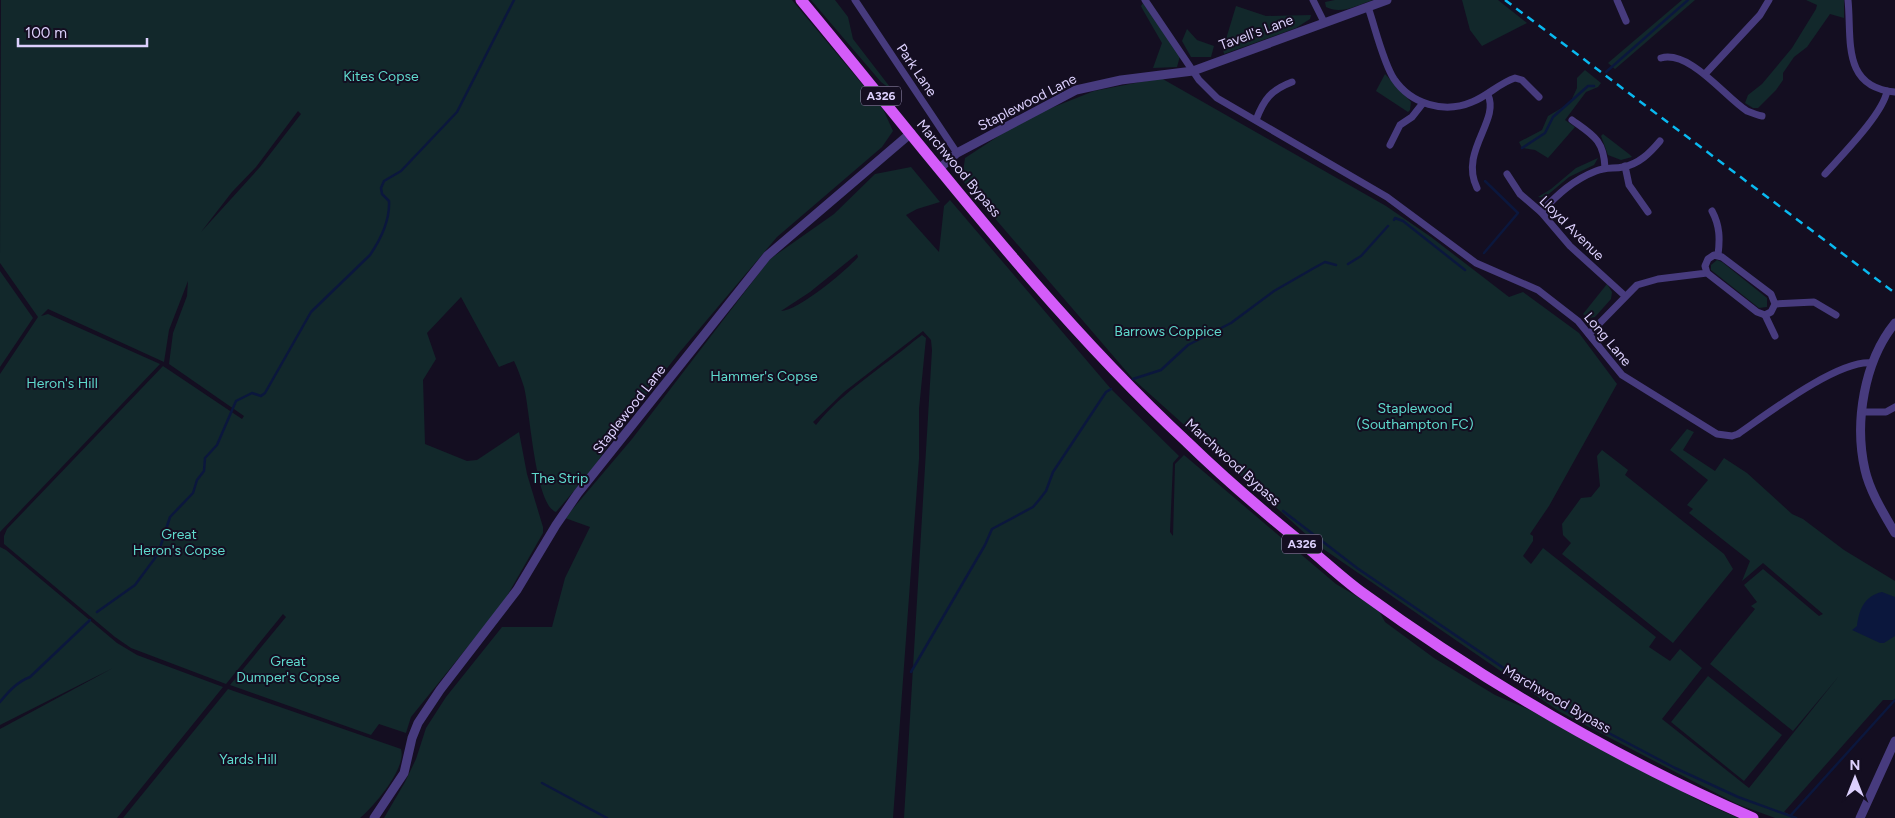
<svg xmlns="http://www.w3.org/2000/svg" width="1895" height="818" font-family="Figtree,sans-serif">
<rect width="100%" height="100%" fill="#140e21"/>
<g fill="#12282b" fill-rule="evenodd">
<path d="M1,0H792L883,109L893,131L882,147L777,237L679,353L621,427L591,471L556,512C535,505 530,409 524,387C521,378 518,369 514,361L499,367L461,297L427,333L436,359L423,380L425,444L467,461L477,460L519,432L527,474L543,527V533L503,603L411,717L406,733L379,724L371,735L230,685L286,617L283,614L226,684L131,648L115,637L4,544V536L7,529L163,366L242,419L244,416L169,364L173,333L187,296L188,281L169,330L164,362L48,309L41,316L48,314L160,364L0,532V374L38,317L0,263ZM298,111L301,114L260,167L201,232L232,192L256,167Z"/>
<path d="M811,0H835L848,17L853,39L893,91L881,82Z"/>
<path d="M1335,0H1373C1358,5 1341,15 1326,7L1325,2Z"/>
<path d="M1462,0H1498L1527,23L1482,46L1470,30Z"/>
<path d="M1682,0H1695L1615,69L1608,63Z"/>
<path d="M1806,0H1844V18L1830,14L1807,47L1794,57L1783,73V80L1776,90L1758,108H1753L1745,103L1748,95L1762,84L1792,48L1816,9L1817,5Z"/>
<path d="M1143,3L1180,56L1177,67L1153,68L1162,43L1143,10L1141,6Z"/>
<path d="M1236,6L1266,16L1311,15L1310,19L1296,28L1224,54L1223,49Z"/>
<path d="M1187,29L1197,40L1214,46L1211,57H1191L1182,41Z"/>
<path d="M1585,70L1601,83L1598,87L1586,92L1565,120L1575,127L1548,158L1535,150L1522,148L1519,142L1542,130L1548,116L1570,103L1577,88V78Z"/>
<path d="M1385,74L1411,102L1410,110L1408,112L1376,91Z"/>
<path d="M1161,78L1386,206L1431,237L1509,297L1523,292L1579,333L1617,384L1549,506L1530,534L1533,536V541L1523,556L1531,564L1543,548L1656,637L1649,647L1670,661L1680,649L1702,668L1662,719L1749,788L1839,676L1793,731L1710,664L1755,609L1751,606L1757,602L1744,585L1763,569L1819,616L1823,614L1763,563L1742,581L1750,561L1689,513L1693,509L1687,505L1708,480L1670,450L1687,429L1694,432L1683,450L1715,471L1724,458L1747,473L1792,514L1803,519L1844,550L1895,581V700H1883L1784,812L1798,818H1775L1737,804L1560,712L1319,546L1133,379L962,180L965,158L1026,118L1094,91Z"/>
<path d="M1603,134L1629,154L1632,157L1621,160L1608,155L1601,136Z"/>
<path d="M1598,158L1594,165L1569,177L1544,198L1538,197L1551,189L1576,168Z"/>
<path d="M911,167L940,202L917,209L906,215L939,252L944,206L950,200L1111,389L1179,456L1173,463L1170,532L1173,536L1175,464L1184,455L1336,584L1378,609L1385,622L1434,658L1495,695L1528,709L1702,802L1738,818H904L932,350L931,340L923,331L844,392L813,422L816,425C843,391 882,368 914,341L922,335L926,338L919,409V459L893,818H384L405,782L416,759L426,728L446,697L502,627H552L565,578L590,527L565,518L632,439L770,259L834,214L875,174ZM857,254L858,257C846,271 798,311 781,311L810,292Z"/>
<path d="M1717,260L1722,262L1767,298V307L1759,308L1711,270V265Z"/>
<path d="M0,271L33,318L0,367Z"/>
<path d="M1607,284L1612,292L1611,299L1595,317L1588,318L1583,314Z"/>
<path d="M1602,450L1628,470L1625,475L1724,554L1733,569L1673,643L1562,554L1571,543L1563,535L1562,524L1581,498L1591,497L1600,486L1597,456Z"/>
<path d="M0,547L6,550L117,643L137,655L223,687L117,818H0V729L113,668L0,725Z"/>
<path d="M1708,676L1782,735L1744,781L1671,722Z"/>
<path d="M228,689L401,749C407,768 374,806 360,818H123Z"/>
</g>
<path fill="#0b173d" d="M1882,592L1895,597V636L1884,643H1880L1852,630L1857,626C1859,610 1864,596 1882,592Z"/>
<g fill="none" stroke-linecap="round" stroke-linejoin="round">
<g stroke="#0b173d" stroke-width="2.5">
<path d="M1606,72L1688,0"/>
<path d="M1522,148L1545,133L1553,117L1588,86H1594"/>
<path d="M1394,220L1395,218L1403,221L1465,270"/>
<path d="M1484,253L1518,213L1485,181"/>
<path d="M1348,264L1361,256L1388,226"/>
<path d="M1133,379L1161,370L1188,345L1231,323L1274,291L1314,268L1325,262L1336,265"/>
<path d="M1283,511L1357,568L1565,710L1675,768L1738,797L1796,818"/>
<path d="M97,612L135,585L158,554L170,517L193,493L197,480L204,471L205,458L217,445L236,401L252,393L261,396L265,393L311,312L370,255C381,239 390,221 389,201L382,194L381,188L384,181L401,171L457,112L514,0"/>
<path d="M911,672L985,545L992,529L1033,507L1039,500L1046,491L1053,472L1106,392L1111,389"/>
<path d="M0,702C9,691 17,682 30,677L90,620"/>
<path d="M542,783L607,818"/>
<path d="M1791,815L1895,700"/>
</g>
<g stroke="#473b7e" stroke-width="7">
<path d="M855,0L957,153"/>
<path d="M1145,0L1199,80L1217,98L1387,197L1476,263L1538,290L1578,321L1622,375L1717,434L1732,436L1738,434C1767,414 1839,359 1872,363"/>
<path d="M1313,0L1324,22"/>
<path d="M1617,0L1626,21"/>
<path d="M1848,0C1852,39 1841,87 1895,92"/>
<path d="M1368,7C1375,27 1383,62 1394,79C1411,104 1444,114 1472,102C1488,96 1499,83 1515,78L1522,80L1539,97"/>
<path d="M1661,58C1690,50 1725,97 1747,111C1752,113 1757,115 1762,116"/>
<path d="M1705,74L1760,15L1769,0"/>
<path d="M1256,120C1264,99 1271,90 1292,82"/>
<path d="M1572,120C1593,135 1604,140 1605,168"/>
<path d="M1390,145L1400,125L1412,117L1423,103"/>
<path d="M1625,166L1629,185L1648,212"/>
<path d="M1507,174L1520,194L1541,212L1570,246L1624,295"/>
<path d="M1825,174C1841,156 1883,114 1887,91"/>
<path d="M1477,188C1459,151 1500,121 1488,95"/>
<path d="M1712,211C1720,226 1720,239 1718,255"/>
<path d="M1541,212C1558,194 1573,180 1596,171C1606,167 1614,169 1623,167C1639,164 1650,153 1660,141"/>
<path d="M1775,304L1814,302L1836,315"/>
<path d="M1765,315L1775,336"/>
<path d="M1589,334L1637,285L1658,279L1707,273L1757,312L1765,315L1771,312L1775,304L1771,294L1722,257L1714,255L1708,259L1705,266L1707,273"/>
<path d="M1863,412H1886L1895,407"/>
</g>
<g stroke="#473b7e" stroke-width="9">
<path d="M940,168L957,153L1076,90L1121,80L1193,71L1387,0"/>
<path d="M1895,323C1864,361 1854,423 1865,470C1870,492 1884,514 1895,533"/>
<path d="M374,818L404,773L412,738L418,723L440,690L517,590L556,525L578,493L767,256L911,133"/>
<path d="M1860,818L1895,741"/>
</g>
<path stroke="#d45cf9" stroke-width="11" d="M801,0C926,150 1044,309 1187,442C1225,479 1266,514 1307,547C1325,562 1342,578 1361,592C1482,680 1615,758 1753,818"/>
<path stroke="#09b9f0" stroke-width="2.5" stroke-dasharray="8 6" stroke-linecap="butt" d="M1505,0L1895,293"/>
</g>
<g text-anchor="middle" stroke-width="4" stroke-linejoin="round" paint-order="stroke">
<g fill="#140e21" stroke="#a096bb" stroke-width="1">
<rect x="861" y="86.5" width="40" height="19" rx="4"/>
<rect x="1282" y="534.5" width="40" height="19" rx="4"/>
</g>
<g font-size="12" font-weight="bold" fill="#dcd0fd">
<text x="881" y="100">A326</text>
<text x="1302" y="548">A326</text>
</g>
<g font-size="14" fill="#dcd0fd" stroke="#140e21">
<text transform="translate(1256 32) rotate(-20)" y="5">Tavell's Lane</text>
<text transform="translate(917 70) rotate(56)" y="5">Park Lane</text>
<text transform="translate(1027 102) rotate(-27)" y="5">Staplewood Lane</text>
<text transform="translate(959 168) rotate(50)" y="5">Marchwood Bypass</text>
<text transform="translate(1572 228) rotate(45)" y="5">Lloyd Avenue</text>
<text transform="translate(1608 339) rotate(50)" y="5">Long Lane</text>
<text transform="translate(629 409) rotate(-52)" y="5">Staplewood Lane</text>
<text transform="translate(1233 462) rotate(42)" y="5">Marchwood Bypass</text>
<text transform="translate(1557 699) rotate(30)" y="5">Marchwood Bypass</text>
</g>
<g font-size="14" fill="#5fdacd" stroke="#140e21">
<text x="381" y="81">Kites Copse</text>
<text x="1168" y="336">Barrows Coppice</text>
<text x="764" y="381">Hammer's Copse</text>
<text x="62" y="388">Heron's Hill</text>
<text x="1415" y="413">Staplewood<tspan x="1415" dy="16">(Southampton FC)</tspan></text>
<text x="560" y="483">The Strip</text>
<text x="179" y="539">Great<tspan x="179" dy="16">Heron's Copse</tspan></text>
<text x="288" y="666">Great<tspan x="288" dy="16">Dumper's Copse</tspan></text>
<text x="248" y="764">Yards Hill</text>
</g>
</g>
<g transform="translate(1855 778)" stroke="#140e21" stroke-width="4" paint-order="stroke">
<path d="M0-4L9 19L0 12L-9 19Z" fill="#dcd0fd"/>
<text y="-8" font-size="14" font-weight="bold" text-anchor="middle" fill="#dcd0fd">N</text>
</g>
<path d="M18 38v8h129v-8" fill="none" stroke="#dcd0fd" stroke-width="2.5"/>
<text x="25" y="38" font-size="15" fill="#dcd0fd" stroke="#140e21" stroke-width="4" paint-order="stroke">100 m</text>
</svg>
